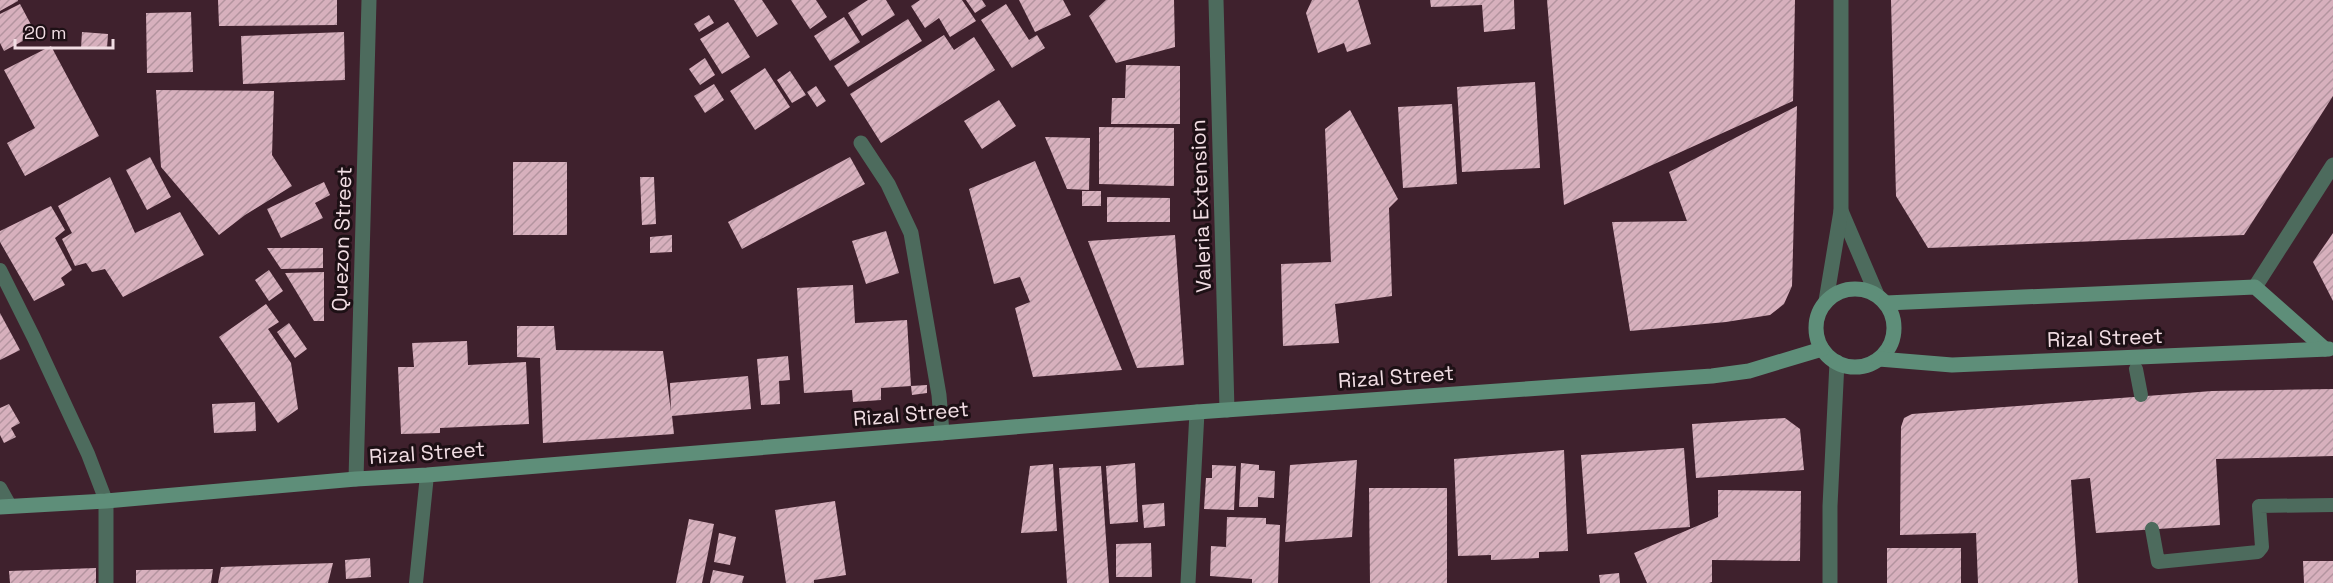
<svg xmlns="http://www.w3.org/2000/svg" width="2333" height="583" font-family="'Space Grotesk',sans-serif">
<defs>
<pattern id="building-hatch" width="6" height="6" patternUnits="userSpaceOnUse" patternTransform="scale(1.5)"><rect width="6" height="6" fill="#d7b0bd"/><path d="M-1 1l2-2M0 6l6-6M5 7l2-2" fill="none" stroke="#b3949f"/></pattern>
</defs>
<rect width="100%" height="100%" fill="#3f212d"/>
<g fill="url(#building-hatch)">
<path d="M0,0H18V1L0,11Z"/>
<path d="M218,0H337V25L219,26Z"/>
<path d="M734,0H762L778,24L757,37Z"/>
<path d="M791,0H816L827,17L810,29Z"/>
<path d="M868,0H886L895,15L862,36L848,13Z"/>
<path d="M920,0H962L976,21L950,37L939,18L925,28L911,6Z"/>
<path d="M966,0H982L986,6L975,13Z"/>
<path d="M1019,0H1063L1071,15L1035,32Z"/>
<path d="M1106,0H1174L1175,47L1116,63L1089,16Z"/>
<path d="M1312,0H1358L1371,44L1347,52L1344,43L1318,53L1306,13Z"/>
<path d="M1430,0H1514L1515,29L1484,32L1482,5L1431,7Z"/>
<path d="M1547,0H1795L1793,101L1564,205Z"/>
<path d="M1891,0H2333V96L2244,235L1928,248L1896,196Z"/>
<path d="M20,4L36,34L4,51L0,43V14Z"/>
<path d="M1006,4L1029,40L1037,35L1045,48L1012,68L981,20Z"/>
<path d="M191,12L193,72L147,73L146,13Z"/>
<path d="M709,15L714,23L699,32L694,24Z"/>
<path d="M844,17L860,42L830,61L814,36Z"/>
<path d="M908,19L922,41L848,87L834,66Z"/>
<path d="M728,22L750,57L722,74L700,39Z"/>
<path d="M82,32L108,34L107,49L81,48Z"/>
<path d="M344,32L345,80L243,84L241,36Z"/>
<path d="M944,35L954,50L974,37L995,70L881,143L850,94Z"/>
<path d="M51,46L99,136L25,176L7,143L35,128L4,70Z"/>
<path d="M705,58L715,75L700,85L689,69Z"/>
<path d="M1126,65L1180,66V124H1111L1112,98H1125Z"/>
<path d="M765,68L790,107L755,130L730,91Z"/>
<path d="M790,71L806,95L792,103L777,80Z"/>
<path d="M1535,82L1540,168L1462,172L1457,87Z"/>
<path d="M714,84L724,100L705,113L694,96Z"/>
<path d="M816,86L826,101L817,107L807,92Z"/>
<path d="M156,90L274,91L272,155L292,186L245,215L219,235L161,167Z"/>
<path d="M999,100L1016,126L982,149L964,121Z"/>
<path d="M1452,104L1457,184L1403,188L1398,107Z"/>
<path d="M1797,106L1792,286L1784,304L1770,315L1726,322L1630,331L1612,222L1687,221L1669,172Z"/>
<path d="M1350,110L1398,199L1389,208L1392,296L1335,304L1339,343L1283,346L1281,264L1331,262L1325,129Z"/>
<path d="M1099,127L1174,128V186L1099,184Z"/>
<path d="M1045,137L1090,138L1089,190L1067,189Z"/>
<path d="M150,157L171,197L147,210L126,170Z"/>
<path d="M850,157L865,184L742,249L728,222Z"/>
<path d="M1035,161L1122,370L1033,377L1015,308L1030,302L1020,277L994,284L969,189Z"/>
<rect x="513" y="162" width="54" height="73"/>
<path d="M110,177L135,233L180,212L204,255L123,297L105,269L92,272L86,263L75,266L62,239L72,233L58,206Z"/>
<path d="M640,177H654L656,224L642,225Z"/>
<path d="M324,182L330,195L315,203L323,218L281,238L267,209Z"/>
<rect x="1082" y="191" width="19" height="15"/>
<path d="M1107,197L1170,198V222H1107Z"/>
<path d="M51,206L65,230L55,238L72,270L61,278L65,285L34,301L0,242V231Z"/>
<path d="M886,231L899,273L866,284L852,241Z"/>
<path d="M2333,233V301L2313,262Z"/>
<path d="M672,235V252L650,253V237Z"/>
<path d="M1175,235L1184,365L1137,368L1088,241Z"/>
<path d="M267,248H323V268L281,269Z"/>
<path d="M269,270L283,291L269,301L255,280Z"/>
<path d="M324,272V321H314L285,273Z"/>
<path d="M853,285L855,323L907,320L911,386L881,388V400L853,402L852,390L804,393L797,288Z"/>
<path d="M266,304L279,322L268,329L291,363L298,409L278,423L219,337Z"/>
<path d="M0,313L20,350L0,360Z"/>
<path d="M289,323L307,349L295,358L277,332Z"/>
<path d="M517,326H554L556,350L663,351L671,411L670,383L748,376L751,409L672,416L674,434L543,443L540,358L517,357Z"/>
<path d="M467,341L468,365L526,362L529,424L440,428V433L401,434L398,367H414L412,343Z"/>
<path d="M788,356L790,380L779,381L780,404L761,405L757,359Z"/>
<path d="M927,385V393L912,395L911,386Z"/>
<path d="M2333,389V456L2216,459L2220,525L2096,533L2090,478L2071,480L2078,583H1978L1976,533L1900,535L1901,427L1904,418L1912,414L2212,391Z"/>
<path d="M255,402L256,431L214,433L212,404Z"/>
<path d="M9,404L20,423L11,428L16,437L4,443L0,435V408Z"/>
<path d="M1785,418L1800,429L1804,470L1696,478L1692,424Z"/>
<path d="M1684,448L1690,527L1587,534L1581,455Z"/>
<path d="M1564,450L1568,551L1539,552V558L1491,560V555L1458,556L1454,459Z"/>
<path d="M1357,460L1352,537L1285,542L1290,465Z"/>
<path d="M1135,463L1138,522L1110,524L1106,466Z"/>
<path d="M1241,463L1259,465V470L1275,471L1274,498L1258,497V507H1239Z"/>
<path d="M1053,464L1057,531L1021,533L1030,466Z"/>
<path d="M1212,465L1236,466L1234,510L1204,509L1206,478H1212Z"/>
<path d="M1101,466L1109,583H1067L1059,468Z"/>
<path d="M1369,488H1447V583H1370Z"/>
<path d="M1718,490L1801,491L1800,561L1712,560V582L1709,583H1647L1634,553L1718,517Z"/>
<path d="M835,501L846,575L814,580V583H786L775,510Z"/>
<path d="M1164,503L1165,526L1144,528L1142,505Z"/>
<path d="M1227,517L1266,518V524L1280,525L1278,583H1252V579L1210,576L1211,546L1226,547Z"/>
<path d="M689,519L714,524L702,583H676Z"/>
<path d="M719,533L736,537L730,565L714,562Z"/>
<path d="M1151,543L1152,577H1116V544Z"/>
<rect x="1887" y="548" width="74" height="35"/>
<path d="M370,558L371,577L346,579L345,560Z"/>
<path d="M2303,561H2333V583H2304Z"/>
<path d="M333,563L328,583H218L221,567Z"/>
<path d="M96,568V583H10L9,571Z"/>
<path d="M213,569L211,583H136V570Z"/>
<path d="M713,570L744,576L742,583H710Z"/>
<path d="M1619,573L1620,583H1600L1599,575Z"/>
</g>
<g fill="none" stroke-linecap="round" stroke-linejoin="round">
<g stroke="#4d6b5d" stroke-width="14">
<path d="M0,270L34,338L88,454L106,501"/>
<path d="M2136,369L2141,395"/>
<path d="M0,488L10,506"/>
<path d="M2152,529L2158,562L2258,552L2262,547L2259,506L2333,505"/>
<path d="M416,583L427,475"/>
</g>
<g stroke="#4d6b5d" stroke-width="15">
<path d="M1216,0L1227,410"/>
<path d="M861,143L888,184L911,233L939,395L942,433"/>
<path d="M2255,287L2333,165"/>
<path d="M356,479L369,0"/>
<path d="M106,583V501"/>
<path d="M1188,583L1197,412"/>
<path d="M1830,583V506L1837,362"/>
</g>
<g stroke="#4d6b5d" stroke-width="15">
<path d="M1841,211L1877,295"/>
<path d="M1826,301L1841,211V0"/>
</g>
<g stroke="#5e8e79" stroke-width="15">
<circle cx="1855" cy="328" r="39"/>
<path d="M1886,303L2255,287L2325,349"/>
<path d="M1879,359L1952,365L2329,349"/>
<path d="M0,507L106,501L356,479L427,475L1197,412L1712,376L1749,371L1822,349"/>
</g>
</g>
<g text-anchor="middle" stroke-width="6" stroke-linejoin="round" paint-order="stroke">
<g font-size="21" fill="#f1dde3" stroke="#1d1015">
<text transform="translate(1201 206) rotate(-92)" y="7">Valeria Extension</text>
<text transform="translate(342 239) rotate(-88)" y="7">Quezon Street</text>
<text transform="translate(2105 338) rotate(-2)" y="7">Rizal Street</text>
<text transform="translate(1396 377) rotate(-4)" y="7">Rizal Street</text>
<text transform="translate(911 414) rotate(-5)" y="7">Rizal Street</text>
<text transform="translate(427 453) rotate(-4)" y="7">Rizal Street</text>
</g>
</g>
<path d="M15 39v9h98v-9" fill="none" stroke="#f1dde3" stroke-width="3"/>
<text x="24" y="39" font-size="18" fill="#f1dde3" stroke="#1d1015" stroke-width="4.5" paint-order="stroke">20 m</text>
</svg>
